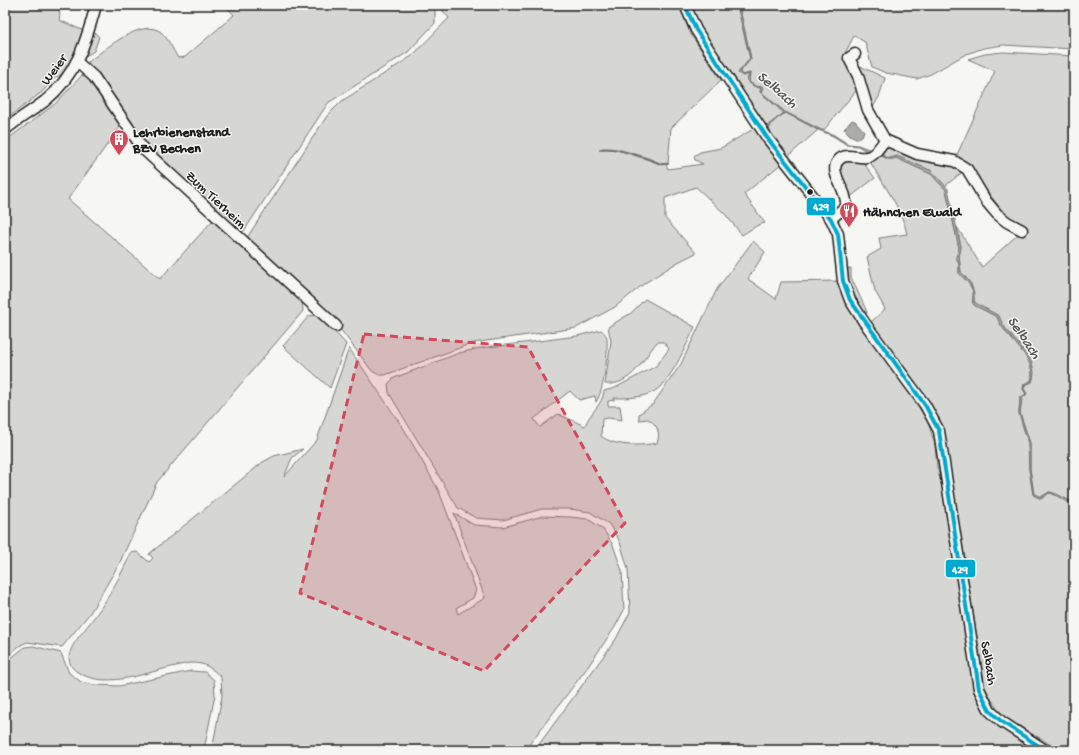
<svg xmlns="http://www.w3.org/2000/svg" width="1079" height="755" font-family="'Gochi Hand',sans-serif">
<rect width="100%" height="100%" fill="#f6f6f2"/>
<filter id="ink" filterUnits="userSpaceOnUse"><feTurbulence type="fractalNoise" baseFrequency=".025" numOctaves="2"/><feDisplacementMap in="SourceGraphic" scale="8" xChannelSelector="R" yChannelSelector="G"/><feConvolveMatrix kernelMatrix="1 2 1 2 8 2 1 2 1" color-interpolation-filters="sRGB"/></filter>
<g filter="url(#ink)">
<g fill="#d6d6d2" stroke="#797977">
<path d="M5,5H57L60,14L59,20L84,31L78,49L64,73L54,79L42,92L9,117L5,111Z"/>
<path d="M225,5H431L435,10V23L408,52L328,103L244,231L235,232L137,136L88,62C103,51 142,17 161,32C168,38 173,50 178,58L185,57L234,15Z"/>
<path d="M438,5H626L624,11L627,12L630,5H679L690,33L721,80L671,128L668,163L661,164L615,149L602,148L600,150C610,145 649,159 661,165L666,164L668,169L703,164L695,160L694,156L700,152L721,148L755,128L781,164L744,194L765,223L758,225L742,235L725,214L696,187L665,198V218L696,253L678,262L645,283L615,307L576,328L473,343L385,375H379L372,371L331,317L249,245L248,236L327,116L342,101L412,56L449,18Z"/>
<path d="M691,5H737L750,59L738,73L743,76L749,74L747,81C750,84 756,88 761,88L760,92L784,113L769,125L767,130L700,28Z"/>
<path d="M739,5H1074V49L1003,45L984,48L966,54L931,74L917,79L886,73L872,67L865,42L854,36L844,55L860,86L823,131L785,112L761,92L762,87H757L749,82L750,73L743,75L739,72L751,59Z"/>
<path d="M92,30L99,37L94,51L86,56L85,53Z"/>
<path d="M1003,52L1074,56V501C1064,503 1059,493 1049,492L1041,497L1034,494L1030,469V443L1020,413L1022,399L1027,394L1024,389L1025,385L1032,382C1042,357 1007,340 999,316L975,304L971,284L961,272L959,257L961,247L957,227L982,267L1025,228L1007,218L966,162L956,157L995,71L968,59L985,54Z"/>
<path d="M858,65L885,78L879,97L872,109L857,66Z"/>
<path d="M84,73L93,81L122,124L68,199L160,279L213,220L302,300L303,311L157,482L119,564L90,613L62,647L27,642L19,646L5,659V141L55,104Z"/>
<path d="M786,113L818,130L786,158L768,131C772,122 776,118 786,113Z"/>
<path d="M887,145L965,170L945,186L932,171L897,156L890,159L885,157L880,151Z"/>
<path d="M879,153C884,158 889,161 896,158L931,174L946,190L959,248L956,257L959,264V273C964,279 971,284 973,292C974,297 971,301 974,305L997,317C1005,339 1038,357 1031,381L1024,384L1023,389L1026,394L1020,398L1019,413L1028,443L1029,469L1033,494L1041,499L1049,493C1059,494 1063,504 1074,502V750H1054C1046,738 1033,736 1021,729C1003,718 993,705 985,687L944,431C927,392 895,357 870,323L885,309L875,291L867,257L881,249L879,238L907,234C902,208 882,183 869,160Z"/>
<path d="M843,160H861L875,178L849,198L839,176V165Z"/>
<path d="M753,241L765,252L748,279L776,299L781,282L839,281L928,422L935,445L937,467L945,498L975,689L981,707L995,724L1035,750H539L540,743L616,639L630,612L628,569L620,542L609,524L590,512L570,509H542L503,520L476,518L458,508L389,393L388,384L394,378L459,353L480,348L532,342L577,336L601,330C605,333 607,336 607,340C608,354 604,391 596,402L595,396L579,400L570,391L534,419L540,427L558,414L585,426C589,413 603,405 604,391L615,388L656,366L669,349L664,342H657C643,359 632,386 605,384L611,341L608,327L631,313L645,299L695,327C686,345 670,384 653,392C641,398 627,398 614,398V400L608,401V406H620L622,420L608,418L602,419L601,436C615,447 640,446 657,443C661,433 657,424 648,419L639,420V414L653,404L681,364L717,289Z"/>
<path d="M848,268H851V277L867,312L866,316C856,303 847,285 848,268Z"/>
<path d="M319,315L346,344L330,388L283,346L309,316Z"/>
<path d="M349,348L404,429L439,491L476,590L473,598L456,608L458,614L485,598L454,513L474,525L503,527L543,516L570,517L588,519L603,529L613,545L622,571L624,610L615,627L587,668L525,750H212L222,696L221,677C211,668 206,663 192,663C185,663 178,666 171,667C142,674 103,690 76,671C58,657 80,636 89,624C106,603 120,577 131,553L137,552L149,562L153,558L149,554L263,462L274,456L303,449L292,458L284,477L317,440Z"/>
<path d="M33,646L61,653L69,673L81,682L95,685L119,686L191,671L205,672L214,680L215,695L204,750H5V663L25,647Z"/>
</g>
<g fill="#acaca9" stroke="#727271">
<path d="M737,5H739L751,59L740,72L743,75L750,73L749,82L757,87L762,86L763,88L761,92L785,112L817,128L834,135L848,144L858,145L874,151H866L858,146L847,145L833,136L816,129L786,113C776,118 772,122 768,131V125L784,113L760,92L761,88C756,88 750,84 747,80L749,74L743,76L738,73L750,58Z"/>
<path d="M852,120L855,121L864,131L862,136L858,139L850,135L844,129Z"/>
<path d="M880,151L885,157L890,158L897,156L932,171L948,189L961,247L959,257L961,272L971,284L974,293V302L999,316C1007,340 1042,357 1032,382L1025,385L1024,389L1027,394L1022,399L1020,413L1030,443V469L1034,494L1041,497L1049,492C1058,493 1066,500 1074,502C1064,504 1059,494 1049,493L1041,499L1033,495L1029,469L1028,443L1019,413L1020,398L1026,394L1023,389L1024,384L1031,381C1038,357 1005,339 997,317L974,305C971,301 974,297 973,292C971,284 964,279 959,273V264L956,257L959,248L946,190L931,174L896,158C890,161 884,158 879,153Z"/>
</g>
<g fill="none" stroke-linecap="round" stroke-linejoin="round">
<path stroke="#727271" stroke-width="2" d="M600,150C608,144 651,159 661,164H668"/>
<g stroke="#1c1c1c" stroke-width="13">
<g id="minor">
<path d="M685,5L696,30L768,139L831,219L838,234L843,281L850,300L864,322L925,405L939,431L979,689L990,711L1002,722L1045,750"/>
<path d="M77,62L94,77L143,149L336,326"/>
<path d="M5,130C18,119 32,111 45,101C76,76 86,42 96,5"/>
<path d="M885,140L917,154L954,161L967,169L986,201L997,214L1007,222L1022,230"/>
<path d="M831,219L846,206C848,191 831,176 836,164C843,150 856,159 867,157C875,156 880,146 885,140L868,110L858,76L849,58L855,54"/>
</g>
</g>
<use href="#minor" stroke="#f6f6f2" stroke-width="10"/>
<g stroke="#f6f6f2" stroke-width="7">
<path id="bus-1" d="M685,5L696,30L768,139L831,219L838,234L843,281L850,300L925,405L939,431L979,689L990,711L1002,722L1045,750"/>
</g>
<use href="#bus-1" stroke="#00a9ce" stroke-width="4"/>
</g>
</g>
<path fill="#d1495b" fill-opacity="0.2" stroke="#d1495b" stroke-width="3" stroke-dasharray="8 5" stroke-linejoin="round" d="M364,334L528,347L625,523L484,671L300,593Z"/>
<defs>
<g id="building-pin" transform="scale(1)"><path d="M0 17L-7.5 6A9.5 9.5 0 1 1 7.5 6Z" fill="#d1495b" stroke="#f6f6f2"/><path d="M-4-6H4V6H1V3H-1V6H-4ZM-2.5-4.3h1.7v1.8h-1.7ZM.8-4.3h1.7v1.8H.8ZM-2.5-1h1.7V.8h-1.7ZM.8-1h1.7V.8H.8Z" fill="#fff"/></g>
<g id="restaurant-pin" transform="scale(1)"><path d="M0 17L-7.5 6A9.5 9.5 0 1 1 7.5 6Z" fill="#d1495b" stroke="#f6f6f2"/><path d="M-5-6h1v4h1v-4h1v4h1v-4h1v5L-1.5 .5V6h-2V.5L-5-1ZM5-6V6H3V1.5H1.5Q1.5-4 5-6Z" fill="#fff"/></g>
</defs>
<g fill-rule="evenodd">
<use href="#building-pin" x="119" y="139"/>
<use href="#restaurant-pin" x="849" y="211"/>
</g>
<circle fill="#1c1c1c" stroke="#f6f6f2" stroke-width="1.5" cx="810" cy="192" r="3.5"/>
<g text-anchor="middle" stroke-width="3" stroke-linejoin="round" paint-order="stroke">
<g font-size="14" fill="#1c1c1c" stroke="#f6f6f2">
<text transform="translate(53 69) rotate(-53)" y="5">Weier</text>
<text transform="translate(217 199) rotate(43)" y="5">Zum Tierheim</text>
<text transform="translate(990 663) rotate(80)" y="5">Selbach</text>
</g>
<g font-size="14" font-weight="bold" fill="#1c1c1c" stroke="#f6f6f2" text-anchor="start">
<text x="133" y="136">Lehrbienenstand<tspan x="133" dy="16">BZV Bechen</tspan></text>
<text x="863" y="216">Hähnchen Ewald</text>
</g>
<g font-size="15" font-style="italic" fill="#565654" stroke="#f6f6f2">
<text transform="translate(778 89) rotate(41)" y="5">Selbach</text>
<text transform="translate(1025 337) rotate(56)" y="5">Selbach</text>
</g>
</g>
<g stroke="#f6f6f2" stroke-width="1.5">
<rect x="806" y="197" width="30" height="19" rx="4" fill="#00a9ce"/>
<rect x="945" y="559" width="31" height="19" rx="4" fill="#00a9ce"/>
</g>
<g font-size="11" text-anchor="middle" font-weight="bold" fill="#fff">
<text x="821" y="210">429</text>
<text x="960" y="573">429</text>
</g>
<rect width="1079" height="755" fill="none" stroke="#f6f6f2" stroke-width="20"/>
<rect x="10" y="10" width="1059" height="735" fill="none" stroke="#1c1c1c" stroke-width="1.5" filter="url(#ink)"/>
</svg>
